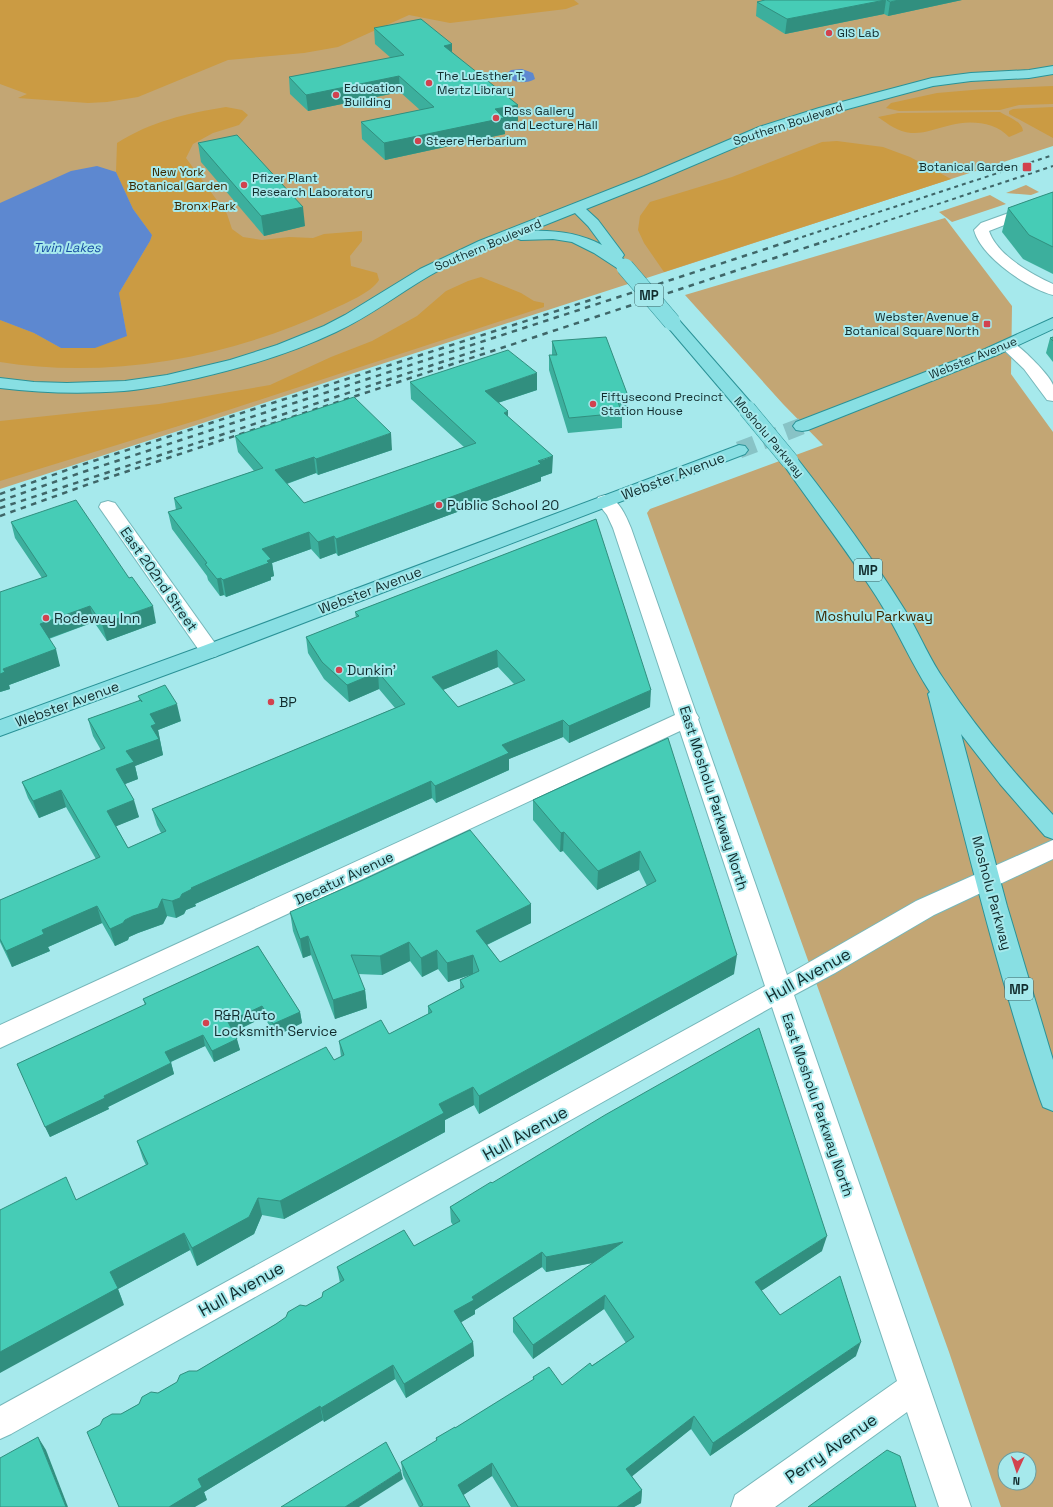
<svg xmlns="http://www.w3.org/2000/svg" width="1053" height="1507" font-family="'Space Grotesk',sans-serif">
<rect width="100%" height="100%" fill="#a6e9ec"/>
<g fill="#c3a674" fill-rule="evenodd">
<path d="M0,0H1053V146L354,373C236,413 118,450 0,489Z"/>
<path d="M1026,185L1039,192L1031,195L1006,193Z"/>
<path d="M990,195L1006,204L952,222L939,212Z"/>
<path d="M945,218L1012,306L1011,374L1053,432V1507H1001L949,1352L647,513L650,509L823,445L783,404L685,295ZM1005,1459H1029V1483H1005Z"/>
</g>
<g fill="#cb9b43">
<path d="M0,0H574L579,4L566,9L450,23L409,15L338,47L304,53L228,60L138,97L107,102L88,103L18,98L27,94L0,84Z"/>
<path d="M1053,86V104L1019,105L1000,110L899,111L886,108L891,103L937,93L984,89Z"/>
<path d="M226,107L242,110L248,115L239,125L213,133L193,144L186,158L227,214L232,229L243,237L262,240L289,237L313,238L324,234L362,231V241L350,256L351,266L377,273L379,280C371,293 346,303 331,310C231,357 110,380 0,362V320L34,333L61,348L127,336L119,293L150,241L152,235L133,209L116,172L117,143C150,122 187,113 226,107Z"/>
<path d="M1053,107V138L1009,114V111L1013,109Z"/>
<path d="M1000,112C1008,117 1022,121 1023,131L1009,137C995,122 970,120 951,125C937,128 925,134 911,133C898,132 888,124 878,117L898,113Z"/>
<path d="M837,141L883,147L910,157L951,179L664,272L644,243L638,230L640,216L650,202L732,177L822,142Z"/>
<path d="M481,277L521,293L534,301L544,303V307L198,420L0,481V421L159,404L270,385L331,357L372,341L417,316L446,291L468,281Z"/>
</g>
<g fill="#5d88d0">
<path d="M522,69L533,73L535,79C526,84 517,83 508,78L506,74L511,70Z"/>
<path d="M97,166L116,172L133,209L152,235L150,241L119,293L127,336L95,348H61L34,333L0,320V203L71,171Z"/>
</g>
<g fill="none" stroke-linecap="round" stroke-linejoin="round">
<path stroke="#88c3c6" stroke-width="17" stroke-dasharray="17 8" stroke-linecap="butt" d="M739,450L802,426"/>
<g stroke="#76b7ba" stroke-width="2">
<g id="minor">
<path d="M1053,197V206L989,231C997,255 1031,274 1053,284V295C1027,288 981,257 974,230L981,223Z"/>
<path d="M1008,340C1018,343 1050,375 1053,385C1053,389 1053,396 1053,401L1047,400L1024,369L1002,348L1000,345L1002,342Z"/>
<path d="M605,495C619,499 626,516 631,528L696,713L699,718L698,719L787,975L916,901L1053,840V859L934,915L835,973L794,995L971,1507H939L907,1412L775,1507H731L735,1495L897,1381L772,1007L11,1434L0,1439V1406L765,986L680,731L0,1048V1025L675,715L613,528L607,515L596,501L598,497Z"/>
<path d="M108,501L115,503L217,646L220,651L217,656L210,658L203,656L99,507L101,503Z"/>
</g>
</g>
<g stroke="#2a9297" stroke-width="2">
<g id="major">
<path d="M1053,66V74L1029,78L971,81L933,86L829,114L769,133L654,182L586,209L598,220L622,252L624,255L622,258L633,267L630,270L625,272L620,270L594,253L572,242L553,239L521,240L514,237C486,248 456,260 429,276C398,294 369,317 336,332C292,353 245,367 198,378C174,383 149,389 124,391C82,394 41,393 0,388V378L34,382L67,383L125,381L167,375L230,360L277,345L324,326L345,315L420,269L479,241L644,176L759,127L819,108L932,78L971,73L1029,70ZM575,213L588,226L602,245C579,233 555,230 530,231Z"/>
<path d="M672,317L678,319L753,405L756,409L753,413L747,414L741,413L666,325L664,322L666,319Z"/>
<path d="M1053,318V329L997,355L808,430L802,431L796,430L793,426L796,422L985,349Z"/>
<path d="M739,445L745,446L748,450L745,454L217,656L0,736V720L203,646Z"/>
<path d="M790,456L796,457C836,508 874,560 908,615C921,637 930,660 945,681C977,729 1014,773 1053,815V839L1045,836L1000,784L961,734L1007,906L1053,1060V1111L1043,1107L1040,1099C995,966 963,830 928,694L930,692C910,661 896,627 876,596C846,549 812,506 781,461L784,457Z"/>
</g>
</g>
<use href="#minor" fill="#fff" fill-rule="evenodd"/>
<use href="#major" fill="#88dfe3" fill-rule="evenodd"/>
<g stroke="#3f6668" stroke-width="2" stroke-dasharray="4 4" stroke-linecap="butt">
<path d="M787,242L1053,155"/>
<path d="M823,242L1053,166"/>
</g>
<g stroke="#3f6668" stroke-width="2.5" stroke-dasharray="5.5 5.5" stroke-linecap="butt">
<path d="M0,494L78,466L606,295"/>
<path d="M0,501L83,472L790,241"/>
<path d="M0,508L484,348"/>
<path d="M0,516L92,483L826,241"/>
</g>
<g stroke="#2a9297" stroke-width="18" stroke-linecap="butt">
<g id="major-bridge">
<path d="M625,267L672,322"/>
<path d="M747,409L790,461"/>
</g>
</g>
<use href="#major-bridge" stroke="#88dfe3" stroke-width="17"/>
</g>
<g fill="#3caf9d" fill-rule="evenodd">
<path d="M765,0H962L888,16L884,14L785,34L756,16L757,2Z"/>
<path d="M374,28L452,44V52L518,121L504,124L505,134L385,160L362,139L361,122L420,110L400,92L308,111L290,94L289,77L391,58L375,44Z"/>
<path d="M198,143L305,226L264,236L201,162Z"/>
<path d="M1053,192V274L1023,259L1002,232L1008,208Z"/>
<path d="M1053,337V362L1046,353L1050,338Z"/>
<path d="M552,341L628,396L627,410L622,411V428L568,433L549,370V355H552Z"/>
<path d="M410,382L537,390L498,403L508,417L552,473L541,477V481L338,556L336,553L320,559L311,549L272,563L274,576L271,577V580L226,597L224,595L220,596L208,580L207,576L172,529L168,512L176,510L174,498L254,471L238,452L235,436L392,450L318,475L316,473L287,484L304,503L464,447L411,399Z"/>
<path d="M596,519L650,707L569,743L563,737L509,759V770L436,803L432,798L195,904L196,906L186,910L184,914L176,918L167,916L163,924L138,933L129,937L128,940L115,946L102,923L48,947L50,951L12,967L0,942V900L96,859L66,807L39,818L28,798L22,782L101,750L93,736L88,719L140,701L138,696L181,721L158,730L163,755L135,766L138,779L125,784L139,817L116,826L128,848L161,833L157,825L152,809L395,708L379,689L349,702L324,679L308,653L306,637L356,618L355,612ZM498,667L514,684L458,707L443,690Z"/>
<path d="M11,522L156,623L107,641L94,622L49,639L60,666L9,685L10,689L0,692L42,578L15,538Z"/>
<path d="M668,738L734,974L479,1114L474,1105L445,1120V1132L284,1219L262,1215L254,1234L197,1266L190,1250L118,1289L124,1305L76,1200L146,1165L143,1159L137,1141L334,1060L341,1057L339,1041L389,1034L428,1014V1006L460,989V980L470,975L448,982L438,969L422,977L410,961L382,975L358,974L365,990L367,1008L335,1019L311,955L303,958L293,931L290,912L531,904V923L487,945L500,962L647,886L639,870L597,890L563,851L560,852L533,820V800Z"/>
<path d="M258,946L300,1012L302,1023L276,1036L264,1017L234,1032L240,1050L214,1062L205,1046L171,1062L174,1074L108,1107L109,1109L50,1137L17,1064L145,1005L143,999Z"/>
<path d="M492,1183L822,1251L761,1291L780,1315L856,1356L710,1456L691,1429L632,1476L642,1490L641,1503L634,1507H511L492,1476L463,1495L419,1507L403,1475L401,1462L436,1441V1438L455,1428L533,1380V1377L562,1385L626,1343L604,1309L533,1359L513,1332V1318L593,1263L546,1272L542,1267L475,1310V1314L461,1322L473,1342L474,1356L406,1398L395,1379L324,1422L323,1420L204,1492L207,1500L121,1414L197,1371L239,1346L306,1306L322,1297L340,1283L337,1267L414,1246L453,1225L451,1222L450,1207Z"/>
</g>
<g fill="#318f7f">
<path d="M886,0L884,14L785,34L787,19Z"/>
<path d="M899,0H962L888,16L890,2Z"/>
<path d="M452,44V60L444,46Z"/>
<path d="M399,76L400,92L308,111L306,95Z"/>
<path d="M518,105V121L504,124L505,134L385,160L384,143L495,109Z"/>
<path d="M303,207L305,226L264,236L261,216Z"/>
<path d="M537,373V390L485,407V391Z"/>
<path d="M508,411V428L504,413Z"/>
<path d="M391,433L392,450L318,475L316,459Z"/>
<path d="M553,456L552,473L541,477V481L338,556L336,539Z"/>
<path d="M314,457L316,473L277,487L275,470Z"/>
<path d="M309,532L311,549L272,563L274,576L271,577V580L226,597L223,580L262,549Z"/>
<path d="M334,536L336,553L320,559L318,542Z"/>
<path d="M221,578L224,595L220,596L217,579Z"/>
<path d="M90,606L94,622L44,640L40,624Z"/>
<path d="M153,606L156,623L107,641L102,624Z"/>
<path d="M56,649L60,666L9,685L10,689L0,692V674L3,669Z"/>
<path d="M497,650L498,667L433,694L432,677Z"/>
<path d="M378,672L379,689L349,702L347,685Z"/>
<path d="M651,690L650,707L569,743V726Z"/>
<path d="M177,704L181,721L158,730L163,755L135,766L138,779L120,786L116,769L126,751L151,726L150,714Z"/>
<path d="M563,720V737L509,759V770L436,803L435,786L502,745Z"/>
<path d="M431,781L432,798L195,904L196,906L186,910L184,914L176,918L172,901L182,894L191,888Z"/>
<path d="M61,790L66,807L39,818L33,801Z"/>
<path d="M134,800L139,817L112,828L107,811Z"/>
<path d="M564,832L563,851L560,852L561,833Z"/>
<path d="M640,851L639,870L597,890L598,871Z"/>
<path d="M162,899L167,916L163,924L138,933L129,937L128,940L115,946L110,929Z"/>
<path d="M531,904V923L476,950V931Z"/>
<path d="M97,906L102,923L48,947L50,951L12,967L6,951L42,930Z"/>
<path d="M308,936L311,955L303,958L300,939Z"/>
<path d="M409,942L410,961L382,975L380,956Z"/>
<path d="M437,950L438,969L422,977L421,958Z"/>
<path d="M473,955V974L448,982L447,963Z"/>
<path d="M737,955L734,974L479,1114V1096Z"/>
<path d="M365,990L367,1008L335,1019L333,1000Z"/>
<path d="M262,1006L264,1017L231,1033L228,1022Z"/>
<path d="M300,1012L302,1023L276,1036L273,1024Z"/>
<path d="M203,1035L205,1046L168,1063L165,1052Z"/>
<path d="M237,1039L240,1050L214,1062L212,1051Z"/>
<path d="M171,1063L174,1074L108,1107L109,1109L50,1137L45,1127L104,1096Z"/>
<path d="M473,1087L474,1105L445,1120V1132L284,1219L280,1201L439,1104Z"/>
<path d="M258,1198L262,1215L254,1234L197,1266L192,1248Z"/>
<path d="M184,1233L190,1250L118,1289L124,1305L0,1373V1352L110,1272Z"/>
<path d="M827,1236L822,1251L752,1297L755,1282Z"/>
<path d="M623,1242L622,1257L546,1272V1257Z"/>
<path d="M542,1252V1267L475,1310V1314L455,1326L454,1311L472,1297Z"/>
<path d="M605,1295L604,1309L533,1359V1345Z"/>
<path d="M473,1342L474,1356L406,1398L404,1384Z"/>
<path d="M861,1342L856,1356L710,1456L713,1443Z"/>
<path d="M393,1365L395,1379L324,1422L321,1408Z"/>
<path d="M320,1406L323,1420L204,1492L207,1500L195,1507H169L198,1479Z"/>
<path d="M694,1416L691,1429L625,1482L626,1469Z"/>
<path d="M38,1437L46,1450L68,1507H66Z"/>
<path d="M492,1463V1476L459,1498L458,1485Z"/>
<path d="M401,1471L403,1479L359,1507H345Z"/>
<path d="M642,1490L641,1503L634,1507H617Z"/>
</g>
<g fill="#46ccb6" stroke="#318f7f" fill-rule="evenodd">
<path d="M765,0H885L787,19L757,2Z"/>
<path d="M887,0H899L890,2Z"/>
<path d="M421,19L452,44L444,46L518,105L495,109L504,118L384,143L361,122L434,107L399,76L306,95L289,77L404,55L374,28Z"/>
<path d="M237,135L303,207L261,216L198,143Z"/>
<path d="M1053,192V247L1029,235L1008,208L1033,199Z"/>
<path d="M606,337L628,396L616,397L622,413L569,418L549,355H557L552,341Z"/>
<path d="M1053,337V341L1050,338Z"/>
<path d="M508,350L537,373L485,391L508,411L504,413L553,456L538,461L541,464L336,539L334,536L318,542L309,532L262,549L271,559L267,561L269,563L223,580L221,578L217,579L205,564L207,563L168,512L182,508L174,498L263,468L235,436L354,397L391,433L316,459L314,457L275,470L304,503L476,443L410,382Z"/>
<path d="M76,500L129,578L132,577L153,606L102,624L90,606L40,624L56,649L3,669L5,672L0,674V592L47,576L11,522Z"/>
<path d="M596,519L651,690L569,726L563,720L502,745L509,753L435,786L431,781L191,888L192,889L182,894L180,898L172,901L162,899L158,908L133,916L125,920L123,923L110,929L97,906L42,930L44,934L6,951L0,939V900L100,857L61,790L33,801L22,782L105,748L88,719L141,700L142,702L138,696L165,685L177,704L150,714L156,724L151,726L159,739L126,751L134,762L116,769L134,800L107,811L128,848L166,831L152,809L405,704L378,672L347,685L322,662L306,637L359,616L355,612ZM497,650L525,680L458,707L432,677Z"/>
<path d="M668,738L737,955L479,1096L473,1087L439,1104L444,1113L280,1201L258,1198L249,1217L192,1248L184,1233L110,1272L118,1288L0,1352V1210L66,1177L76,1200L148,1164L137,1141L326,1047L334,1060L344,1055L339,1041L381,1020L389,1034L432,1012L428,1006L464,987L460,980L479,971L473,955L447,963L437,950L421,958L409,942L380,956L351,955L365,990L333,1000L308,936L300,939L290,912L363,880L470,830L531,904L476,931L500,962L656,881L640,851L598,871L564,832L561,833L533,800Z"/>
<path d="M258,946L300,1012L273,1024L262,1006L228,1022L237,1039L212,1051L203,1035L165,1052L171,1063L104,1096L105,1098L45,1127L17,1064L146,1004L143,999Z"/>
<path d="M759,1028L827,1236L755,1282L780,1315L840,1276L861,1342L713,1443L694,1416L626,1469L642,1490L617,1507H518L492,1463L458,1485L470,1507H420L423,1505L401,1462L437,1440L436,1438L455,1427V1428L534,1379L533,1377L549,1367L562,1385L590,1363L592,1366L634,1337L605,1295L533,1345L513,1318L623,1242L546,1257L542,1252L472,1297L474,1300L454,1311L473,1342L404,1384L393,1365L321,1408L320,1406L198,1479L202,1487L169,1507H119L87,1432L100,1425L103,1419L112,1414H121L139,1404L142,1397L151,1392L158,1393L177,1382L180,1375L189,1371H197L276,1324L286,1317L288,1312L300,1305L306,1306L322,1297L323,1292L344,1280L337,1267L404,1230L414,1246L460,1221L450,1207L491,1182L492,1183L605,1115Z"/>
<path d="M38,1437L66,1507H0V1458Z"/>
<path d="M386,1442L401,1471L345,1507H281Z"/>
<path d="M887,1450L900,1456L916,1507H808Z"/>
</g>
<g fill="#d2424e" stroke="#a6e9ec" stroke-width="1.5">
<circle cx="829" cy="33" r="4"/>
<circle cx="429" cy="83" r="4"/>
<circle cx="336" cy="95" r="4"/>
<circle cx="496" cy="118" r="4"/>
<circle cx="418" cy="141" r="4"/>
<rect x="1022" y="162" width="10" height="10" rx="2"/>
<circle cx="244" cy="185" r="4"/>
<rect x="983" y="320" width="8" height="8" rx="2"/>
<circle cx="593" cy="404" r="4"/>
<circle cx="439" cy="505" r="4"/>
<circle cx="46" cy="618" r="4"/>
<circle cx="339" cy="670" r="4"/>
<circle cx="271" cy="702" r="4"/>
<circle cx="206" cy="1023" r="4"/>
</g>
<g text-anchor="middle" stroke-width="4" stroke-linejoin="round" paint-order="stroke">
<g font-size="12" fill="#112c2d" stroke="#a6e9ec" text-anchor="start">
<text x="837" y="37">GIS Lab</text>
<text x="437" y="80">The LuEsther T.<tspan x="437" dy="14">Mertz Library</tspan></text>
<text x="344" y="92">Education<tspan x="344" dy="14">Building</tspan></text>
<text x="504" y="115">Ross Gallery<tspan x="504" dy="14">and Lecture Hall</tspan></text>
<text x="426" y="145">Steere Herbarium</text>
<text x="1018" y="171" text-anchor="end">Botanical Garden</text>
<text x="252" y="182">Pfizer Plant<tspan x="252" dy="14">Research Laboratory</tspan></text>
<text x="979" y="321" text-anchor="end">Webster Avenue &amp;<tspan x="979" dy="14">Botanical Square North</tspan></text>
<text x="601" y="401">Fiftysecond Precinct<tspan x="601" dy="14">Station House</tspan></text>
</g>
<g font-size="12" fill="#112c2d" stroke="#a6e9ec">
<text transform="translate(788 124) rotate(-18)" y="4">Southern Boulevard</text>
<text transform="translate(488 245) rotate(-23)" y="4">Southern Boulevard</text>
<text transform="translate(973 358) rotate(-22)" y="4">Webster Avenue</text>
<text transform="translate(769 437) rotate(50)" y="4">Mosholu Parkway</text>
</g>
<g font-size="12" fill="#3c2801" stroke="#a6e9ec">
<text x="178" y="176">New York<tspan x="178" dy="14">Botanical Garden</tspan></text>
<text x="205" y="210">Bronx Park</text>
</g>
<g font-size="13" font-style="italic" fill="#194ea3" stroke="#a6e9ec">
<text x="67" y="252">Twin Lakes</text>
</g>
<g fill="#a6e9ec" stroke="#3e6566" stroke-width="1">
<rect x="635" y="284" width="28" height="22" rx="3"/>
<rect x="854" y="559" width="28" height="22" rx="3"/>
<rect x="1005" y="978" width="28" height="22" rx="3"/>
</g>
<g font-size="13" font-weight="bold" fill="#112c2d">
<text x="649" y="300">MP</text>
<text x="868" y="575">MP</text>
<text x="1019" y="994">MP</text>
</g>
<g font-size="14" fill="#112c2d" stroke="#a6e9ec">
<text transform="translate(673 476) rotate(-21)" y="5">Webster Avenue</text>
<text transform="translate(159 579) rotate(55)" y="5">East 202nd Street</text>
<text transform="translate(370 590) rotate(-21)" y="5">Webster Avenue</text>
<text transform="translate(67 704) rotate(-20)" y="5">Webster Avenue</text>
<text transform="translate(714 798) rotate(72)" y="5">East Mosholu Parkway North</text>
<text transform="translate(344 878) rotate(-25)" y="5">Decatur Avenue</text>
<text transform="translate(992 893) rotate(75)" y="5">Mosholu Parkway</text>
<text transform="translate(818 1105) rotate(71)" y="5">East Mosholu Parkway North</text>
</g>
<g font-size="14" fill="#112c2d" stroke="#a6e9ec" text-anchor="start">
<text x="447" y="510">Public School 20</text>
<text x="54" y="623">Rodeway Inn</text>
<text x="347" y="675">Dunkin'</text>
<text x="279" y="707">BP</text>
<text x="214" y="1020">R&amp;R Auto<tspan x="214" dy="16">Locksmith Service</tspan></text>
</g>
<g font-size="14" fill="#3c2801" stroke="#a6e9ec">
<text x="874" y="621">Moshulu Parkway</text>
</g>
<g font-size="17" fill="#112c2d" stroke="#a6e9ec">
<text transform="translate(808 975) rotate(-29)" y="6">Hull Avenue</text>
<text transform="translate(525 1133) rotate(-29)" y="6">Hull Avenue</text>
<text transform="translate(241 1289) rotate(-29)" y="6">Hull Avenue</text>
<text transform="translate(831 1448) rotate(-35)" y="6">Perry Avenue</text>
</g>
</g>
<g transform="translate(1017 1471) rotate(183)"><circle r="19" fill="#a6e9ec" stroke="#6a9da0"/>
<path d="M0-3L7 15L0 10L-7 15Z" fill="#d2424e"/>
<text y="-6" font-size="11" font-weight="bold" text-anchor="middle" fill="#112c2d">N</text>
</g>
</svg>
